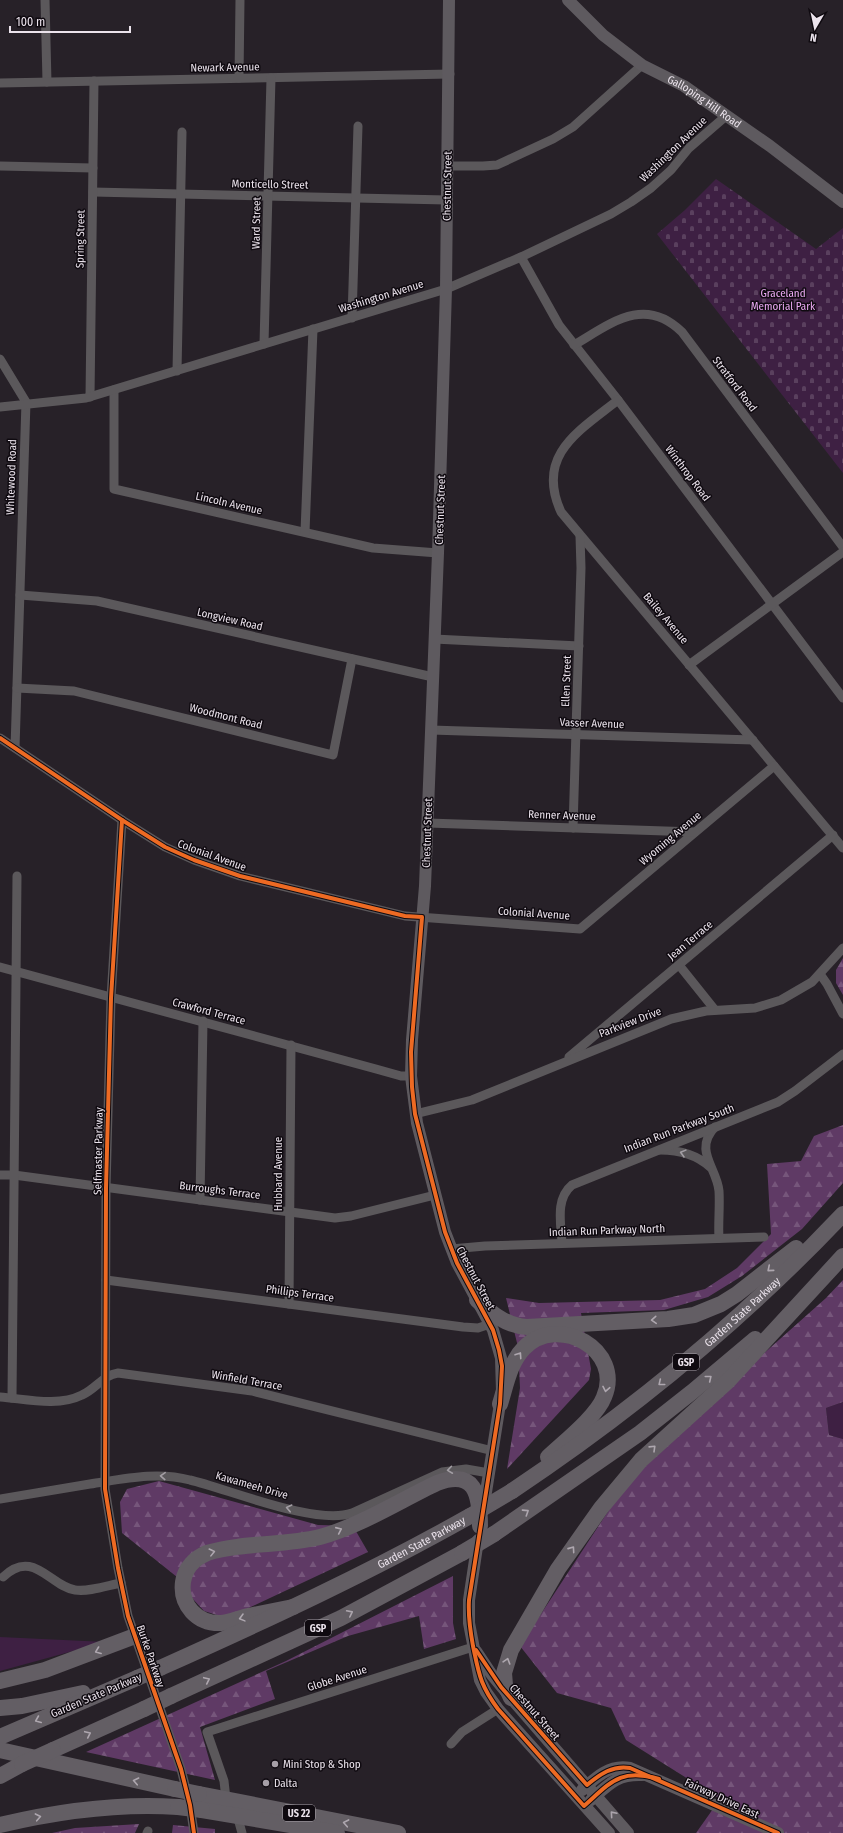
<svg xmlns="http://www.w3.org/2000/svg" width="843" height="1833" font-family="'Fira Sans Condensed',sans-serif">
<defs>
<pattern id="forest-firs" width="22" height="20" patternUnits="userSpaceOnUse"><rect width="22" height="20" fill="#5f3a65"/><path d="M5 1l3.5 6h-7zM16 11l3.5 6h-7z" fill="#76567b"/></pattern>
<pattern id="cemetery-stones" width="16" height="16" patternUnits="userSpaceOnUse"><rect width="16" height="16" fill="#3e2043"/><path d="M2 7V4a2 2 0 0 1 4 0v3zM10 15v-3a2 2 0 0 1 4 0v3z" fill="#5a405e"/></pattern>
</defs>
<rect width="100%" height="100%" fill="#272128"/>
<g fill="#3e2043">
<path d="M843,1402V1439L829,1435L826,1408Z"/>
<path d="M0,1637L106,1642L0,1671Z"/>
</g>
<g fill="url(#forest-firs)">
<path d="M843,958V995L836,983V970Z"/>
<path d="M843,1125V1183L802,1229L742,1276L708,1297L664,1310L581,1313L591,1369L589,1380L507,1469L520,1388L518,1347L506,1298L539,1303L660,1300L705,1289L737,1268L771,1234L767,1164L801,1161L814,1136Z"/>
<path d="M843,1280V1402L826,1408L829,1435L843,1439V1833H696L720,1799L626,1740L611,1708L557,1693L520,1646L624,1487L743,1372L826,1298Z"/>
<path d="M159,1481L318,1525L353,1526L368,1552L236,1614L220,1616L204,1611L192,1598L177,1577L122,1533L120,1502L127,1489Z"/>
<path d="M453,1576V1623L456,1639L424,1649L419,1616L348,1636L266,1671L275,1699L200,1727L215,1780L86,1752L286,1661Z"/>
<path d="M139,1824L135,1833H52L75,1828Z"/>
<path d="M173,1825L215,1829V1833H172Z"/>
</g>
<path fill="url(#cemetery-stones)" d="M716,179L816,249L843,228V473L657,234L685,210Z"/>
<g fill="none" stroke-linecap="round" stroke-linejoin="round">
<g stroke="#5b585b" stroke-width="9">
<path d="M45,0L47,82"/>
<path d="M239,78L240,0"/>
<path d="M0,83L450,74"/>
<path d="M0,166L93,168"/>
<path d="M448,166H483L497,165L553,139L573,127L642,65"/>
<path d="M93,192L447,200"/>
<path d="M521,257L559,325L618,400L843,698"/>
<path d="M352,318L358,126"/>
<path d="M264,344L271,78"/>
<path d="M574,345C610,324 644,295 682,332L843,547"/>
<path d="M0,359L26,402L15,748"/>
<path d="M177,371L182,132"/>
<path d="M114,390V489L373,548L438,553"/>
<path d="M90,397L94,81"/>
<path d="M618,400C579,431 535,455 561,512L843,848"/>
<path d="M0,407L86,398L446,289L521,257L611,214L631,202L651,188L671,170L689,148L726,116"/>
<path d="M305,532L313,329"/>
<path d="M20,595L97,601L433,677"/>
<path d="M434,639L579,646"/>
<path d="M689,665L843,552"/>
<path d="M17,688L74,691L333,755L352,659"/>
<path d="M431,730L753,740"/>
<path d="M0,738L122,820L165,847L194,860L240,876L405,916L580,929L774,766"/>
<path d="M122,820L111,998L106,1188L105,1489L118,1568L128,1616L181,1769L190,1805L194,1833"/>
<path d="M428,823L695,832"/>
<path d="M573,828L581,568L580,536"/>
<path d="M679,965L715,1010"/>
<path d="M0,967L376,1069L401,1076H411"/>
<path d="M820,974L827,984L843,1014"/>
<path d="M569,1057L833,835"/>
<path d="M415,1114L472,1100L671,1019L706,1011L755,1008L781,1000L812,982L843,948"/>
<path d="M715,1127C693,1150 717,1168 719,1191C720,1207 718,1223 719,1238"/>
<path d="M660,1150C678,1150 697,1155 710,1167"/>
<path d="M0,1175H14L335,1218L351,1216L435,1195"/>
<path d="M200,1200L203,1021"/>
<path d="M562,1243C561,1224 555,1199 572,1185L778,1102L795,1091L843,1054"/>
<path d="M451,1249L485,1246L764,1237"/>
<path d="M106,1280L463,1327L478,1328L490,1324"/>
<path d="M289,1304L291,1045"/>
<path d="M0,1397C26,1399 58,1407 82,1395C96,1389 103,1375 118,1373L252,1391L493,1451"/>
<path d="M12,1398L17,876"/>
<path d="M0,1499C30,1494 60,1489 90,1484C123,1479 157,1471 190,1480C228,1489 316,1526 352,1513L442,1472L466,1469L489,1473"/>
<path d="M3,1577C33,1548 50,1586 75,1590C89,1592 106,1586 121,1583"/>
<path d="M451,1744L462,1732L498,1709"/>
<path d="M226,1799L224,1781L207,1732L473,1647"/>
<path d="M237,1815L242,1833"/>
<path d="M147,1833L148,1831"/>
</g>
<g stroke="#5e5a5f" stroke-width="12">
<path d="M449,0L446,289L438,553L425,886L412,1040L411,1076L417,1123L445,1232L457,1263L493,1330L501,1358L502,1391L483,1511"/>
<path id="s1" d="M568,0L603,35L642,65L684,86L770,146L843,202"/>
<path d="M478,1540L469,1600V1623L480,1680L486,1692L498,1709L609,1833"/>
<path d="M476,1651L492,1675L511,1698L628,1833"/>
<path d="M582,1790C596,1777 610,1764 630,1768L778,1833"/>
<path d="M591,1800C609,1784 617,1774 642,1775"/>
</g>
<g stroke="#635e64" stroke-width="16">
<path d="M477,1300C492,1314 507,1326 527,1327L668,1319L694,1315L721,1304L737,1294L796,1248"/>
<path d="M500,1404C506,1385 510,1362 524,1348C558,1313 624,1350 604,1397C597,1416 564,1442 548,1457"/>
<path id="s2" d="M512,1491C632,1411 744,1319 843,1214"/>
<path d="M494,1534L640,1433L692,1392L755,1339"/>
<path d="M293,1607C278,1610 263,1613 248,1616C239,1618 230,1622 221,1623C197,1624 180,1605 183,1582C185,1568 195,1558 207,1553C244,1542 283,1546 320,1537C358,1527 401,1500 437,1483C475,1469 480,1494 480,1526"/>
<path id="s3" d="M160,1668C265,1621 369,1573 470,1516"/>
<path d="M0,1681L45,1670L135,1636"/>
<path d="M171,1696L341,1618L462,1553"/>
<path d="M511,1698L505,1685L504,1673L511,1650L558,1569L601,1508L641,1460L728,1381L843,1256"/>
<path d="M0,1708L22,1706L83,1693"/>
<path d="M0,1737L137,1678"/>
<path d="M0,1750L175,1789"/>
<path d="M53,1750L144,1709"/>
<path d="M0,1776L22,1764"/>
<path d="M199,1794L398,1833"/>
<path d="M202,1810L337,1833"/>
<path d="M0,1825C59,1811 118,1803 178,1807"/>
</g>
<g stroke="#635e64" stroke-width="16">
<path d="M470,1516L512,1491"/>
<path d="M462,1553L494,1534"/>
<path d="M137,1678L160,1668"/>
<path d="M144,1709L171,1696"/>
<path d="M22,1764L53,1750"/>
<path d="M175,1789L199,1794"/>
<path d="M178,1807L202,1810"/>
</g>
<g stroke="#0f0a10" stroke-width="6">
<g id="cycleway">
<path d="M0,738L122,820L165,847L194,860L240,876L405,916L422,917L411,1052L412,1087L415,1114L445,1232L457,1263L493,1330L499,1350L502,1366L500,1404L469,1600C468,1616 470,1630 473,1646C479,1674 480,1685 498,1709L584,1806C611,1782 620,1768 659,1779"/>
<path d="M122,820L111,998L106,1188L105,1489L118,1568L128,1616L181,1769L190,1805L194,1833"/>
<path d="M476,1650L501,1687L587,1785C600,1774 613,1765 630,1768L778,1833"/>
</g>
</g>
<use href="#cycleway" stroke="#ed6a23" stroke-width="4"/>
</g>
<defs><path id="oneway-chevron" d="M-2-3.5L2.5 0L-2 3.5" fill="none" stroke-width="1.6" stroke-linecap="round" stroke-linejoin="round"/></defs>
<g stroke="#a39ea4">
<use href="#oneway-chevron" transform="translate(683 1153) rotate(-165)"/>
<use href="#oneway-chevron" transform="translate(450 1470) rotate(172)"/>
<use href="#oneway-chevron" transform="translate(163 1476) rotate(-177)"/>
<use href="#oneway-chevron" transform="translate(289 1508) rotate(-167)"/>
</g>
<g stroke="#aea7af">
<use href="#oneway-chevron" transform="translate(770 1269) rotate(140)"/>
<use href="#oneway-chevron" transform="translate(654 1320) rotate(176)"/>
<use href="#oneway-chevron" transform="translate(519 1355) rotate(-56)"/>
<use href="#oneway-chevron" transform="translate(709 1378) rotate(-39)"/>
<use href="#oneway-chevron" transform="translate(661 1383) rotate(141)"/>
<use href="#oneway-chevron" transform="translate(606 1389) rotate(101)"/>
<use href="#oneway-chevron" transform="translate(653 1448) rotate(-44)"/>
<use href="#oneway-chevron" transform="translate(526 1512) rotate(-33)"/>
<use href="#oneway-chevron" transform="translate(339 1530) rotate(-24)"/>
<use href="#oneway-chevron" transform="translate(572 1549) rotate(-55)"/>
<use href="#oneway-chevron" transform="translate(212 1552) rotate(-14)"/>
<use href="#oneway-chevron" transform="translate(350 1613) rotate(-27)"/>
<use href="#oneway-chevron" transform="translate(242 1618) rotate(165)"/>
<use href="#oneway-chevron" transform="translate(98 1651) rotate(159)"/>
<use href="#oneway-chevron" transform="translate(507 1661) rotate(-73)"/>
<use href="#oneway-chevron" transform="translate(207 1680) rotate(-25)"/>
<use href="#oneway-chevron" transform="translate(38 1720) rotate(157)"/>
<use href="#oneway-chevron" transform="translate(88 1734) rotate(-25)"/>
<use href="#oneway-chevron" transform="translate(136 1781) rotate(-168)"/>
<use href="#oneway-chevron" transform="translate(38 1817) rotate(-11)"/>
<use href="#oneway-chevron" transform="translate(346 1823) rotate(-169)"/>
</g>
<use stroke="#aca5ad" href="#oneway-chevron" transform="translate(613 1814) rotate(-131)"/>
<g fill="#a69fa7" stroke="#0f0a10" stroke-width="1.5">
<circle cx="275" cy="1764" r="4"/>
<circle cx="266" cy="1783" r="4"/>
</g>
<g text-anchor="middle" stroke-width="3" stroke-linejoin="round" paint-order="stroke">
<g fill="#0f0a10" stroke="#a9a2aa" stroke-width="1">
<rect x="673" y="1354" width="26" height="16" rx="3"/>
<rect x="305" y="1620" width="26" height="16" rx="3"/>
<rect x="283" y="1805" width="32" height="16" rx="3"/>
</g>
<g font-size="10" font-weight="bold" fill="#ebe3ec">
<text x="686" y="1366">GSP</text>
<text x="318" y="1632">GSP</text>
<text x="299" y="1817">US 22</text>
</g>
<g font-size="11" fill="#ebe3ec" stroke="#0f0a10">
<text transform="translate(225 67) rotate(-1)" y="4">Newark Avenue</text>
<text dy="4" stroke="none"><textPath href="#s1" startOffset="171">Galloping Hill Road</textPath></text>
<text transform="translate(673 149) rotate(-44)" y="4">Washington Avenue</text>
<text transform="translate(270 184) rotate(1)" y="4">Monticello Street</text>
<text transform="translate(447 186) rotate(-89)" y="4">Chestnut Street</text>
<text transform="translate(256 223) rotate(-89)" y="4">Ward Street</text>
<text transform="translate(80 239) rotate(-89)" y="4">Spring Street</text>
<text transform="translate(381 296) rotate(-17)" y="4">Washington Avenue</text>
<text transform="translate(735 384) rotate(53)" y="4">Stratford Road</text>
<text transform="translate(688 473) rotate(53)" y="4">Winthrop Road</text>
<text transform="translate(11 477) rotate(-88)" y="4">Whitewood Road</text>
<text transform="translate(229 503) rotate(13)" y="4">Lincoln Avenue</text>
<text transform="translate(440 510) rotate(-88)" y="4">Chestnut Street</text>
<text transform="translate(666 618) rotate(50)" y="4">Bailey Avenue</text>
<text transform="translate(230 619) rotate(13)" y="4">Longview Road</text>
<text transform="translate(566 681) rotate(-88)" y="4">Ellen Street</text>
<text transform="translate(226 716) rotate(14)" y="4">Woodmont Road</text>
<text transform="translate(592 723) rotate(2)" y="4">Vasser Avenue</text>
<text transform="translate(562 815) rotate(2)" y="4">Renner Avenue</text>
<text transform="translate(427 833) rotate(-88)" y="4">Chestnut Street</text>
<text transform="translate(670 838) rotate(-40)" y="4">Wyoming Avenue</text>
<text transform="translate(212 855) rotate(20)" y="4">Colonial Avenue</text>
<text transform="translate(534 913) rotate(4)" y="4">Colonial Avenue</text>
<text transform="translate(690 940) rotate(-40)" y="4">Jean Terrace</text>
<text transform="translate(209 1011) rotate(15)" y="4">Crawford Terrace</text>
<text transform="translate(630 1022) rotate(-21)" y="4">Parkview Drive</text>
<text transform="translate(679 1128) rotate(-21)" y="4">Indian Run Parkway South</text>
<text transform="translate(98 1151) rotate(-89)" y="4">Selfmaster Parkway</text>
<text transform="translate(278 1174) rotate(-90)" y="4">Hubbard Avenue</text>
<text transform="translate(220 1190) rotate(7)" y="4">Burroughs Terrace</text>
<text transform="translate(607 1230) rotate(-2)" y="4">Indian Run Parkway North</text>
<text transform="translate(476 1278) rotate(62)" y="4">Chestnut Street</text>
<text transform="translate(300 1293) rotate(8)" y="4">Phillips Terrace</text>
<text dy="4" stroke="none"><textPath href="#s2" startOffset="292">Garden State Parkway</textPath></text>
<text transform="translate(247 1380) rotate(10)" y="4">Winfield Terrace</text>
<text transform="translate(252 1485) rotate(16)" y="4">Kawameeh Drive</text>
<text dy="4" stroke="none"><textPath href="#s3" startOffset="290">Garden State Parkway</textPath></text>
<text transform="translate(151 1656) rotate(71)" y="4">Burke Parkway</text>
<text transform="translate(337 1678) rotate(-18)" y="4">Globe Avenue</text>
<text transform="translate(96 1695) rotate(-23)" y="4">Garden State Parkway</text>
<text transform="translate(535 1712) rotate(49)" y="4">Chestnut Street</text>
<text transform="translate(722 1798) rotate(25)" y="4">Fairway Drive East</text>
</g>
<g font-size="11" fill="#ecabf4" stroke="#0f0a10">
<text x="783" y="297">Graceland<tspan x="783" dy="13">Memorial Park</tspan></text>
</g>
<g font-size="11" fill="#ebe3ec" stroke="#0f0a10" text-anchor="start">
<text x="283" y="1768">Mini Stop &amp; Shop</text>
<text x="274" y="1787">Dalta</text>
</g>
</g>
<g transform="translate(815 28) rotate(189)" stroke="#0f0a10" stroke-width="3" paint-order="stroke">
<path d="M0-3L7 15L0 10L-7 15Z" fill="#ebe3ec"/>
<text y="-6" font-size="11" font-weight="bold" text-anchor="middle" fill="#ebe3ec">N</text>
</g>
<path d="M10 26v6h120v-6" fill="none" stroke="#ebe3ec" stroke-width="2"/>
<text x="16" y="26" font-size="12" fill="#ebe3ec" stroke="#0f0a10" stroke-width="3" paint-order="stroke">100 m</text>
</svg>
